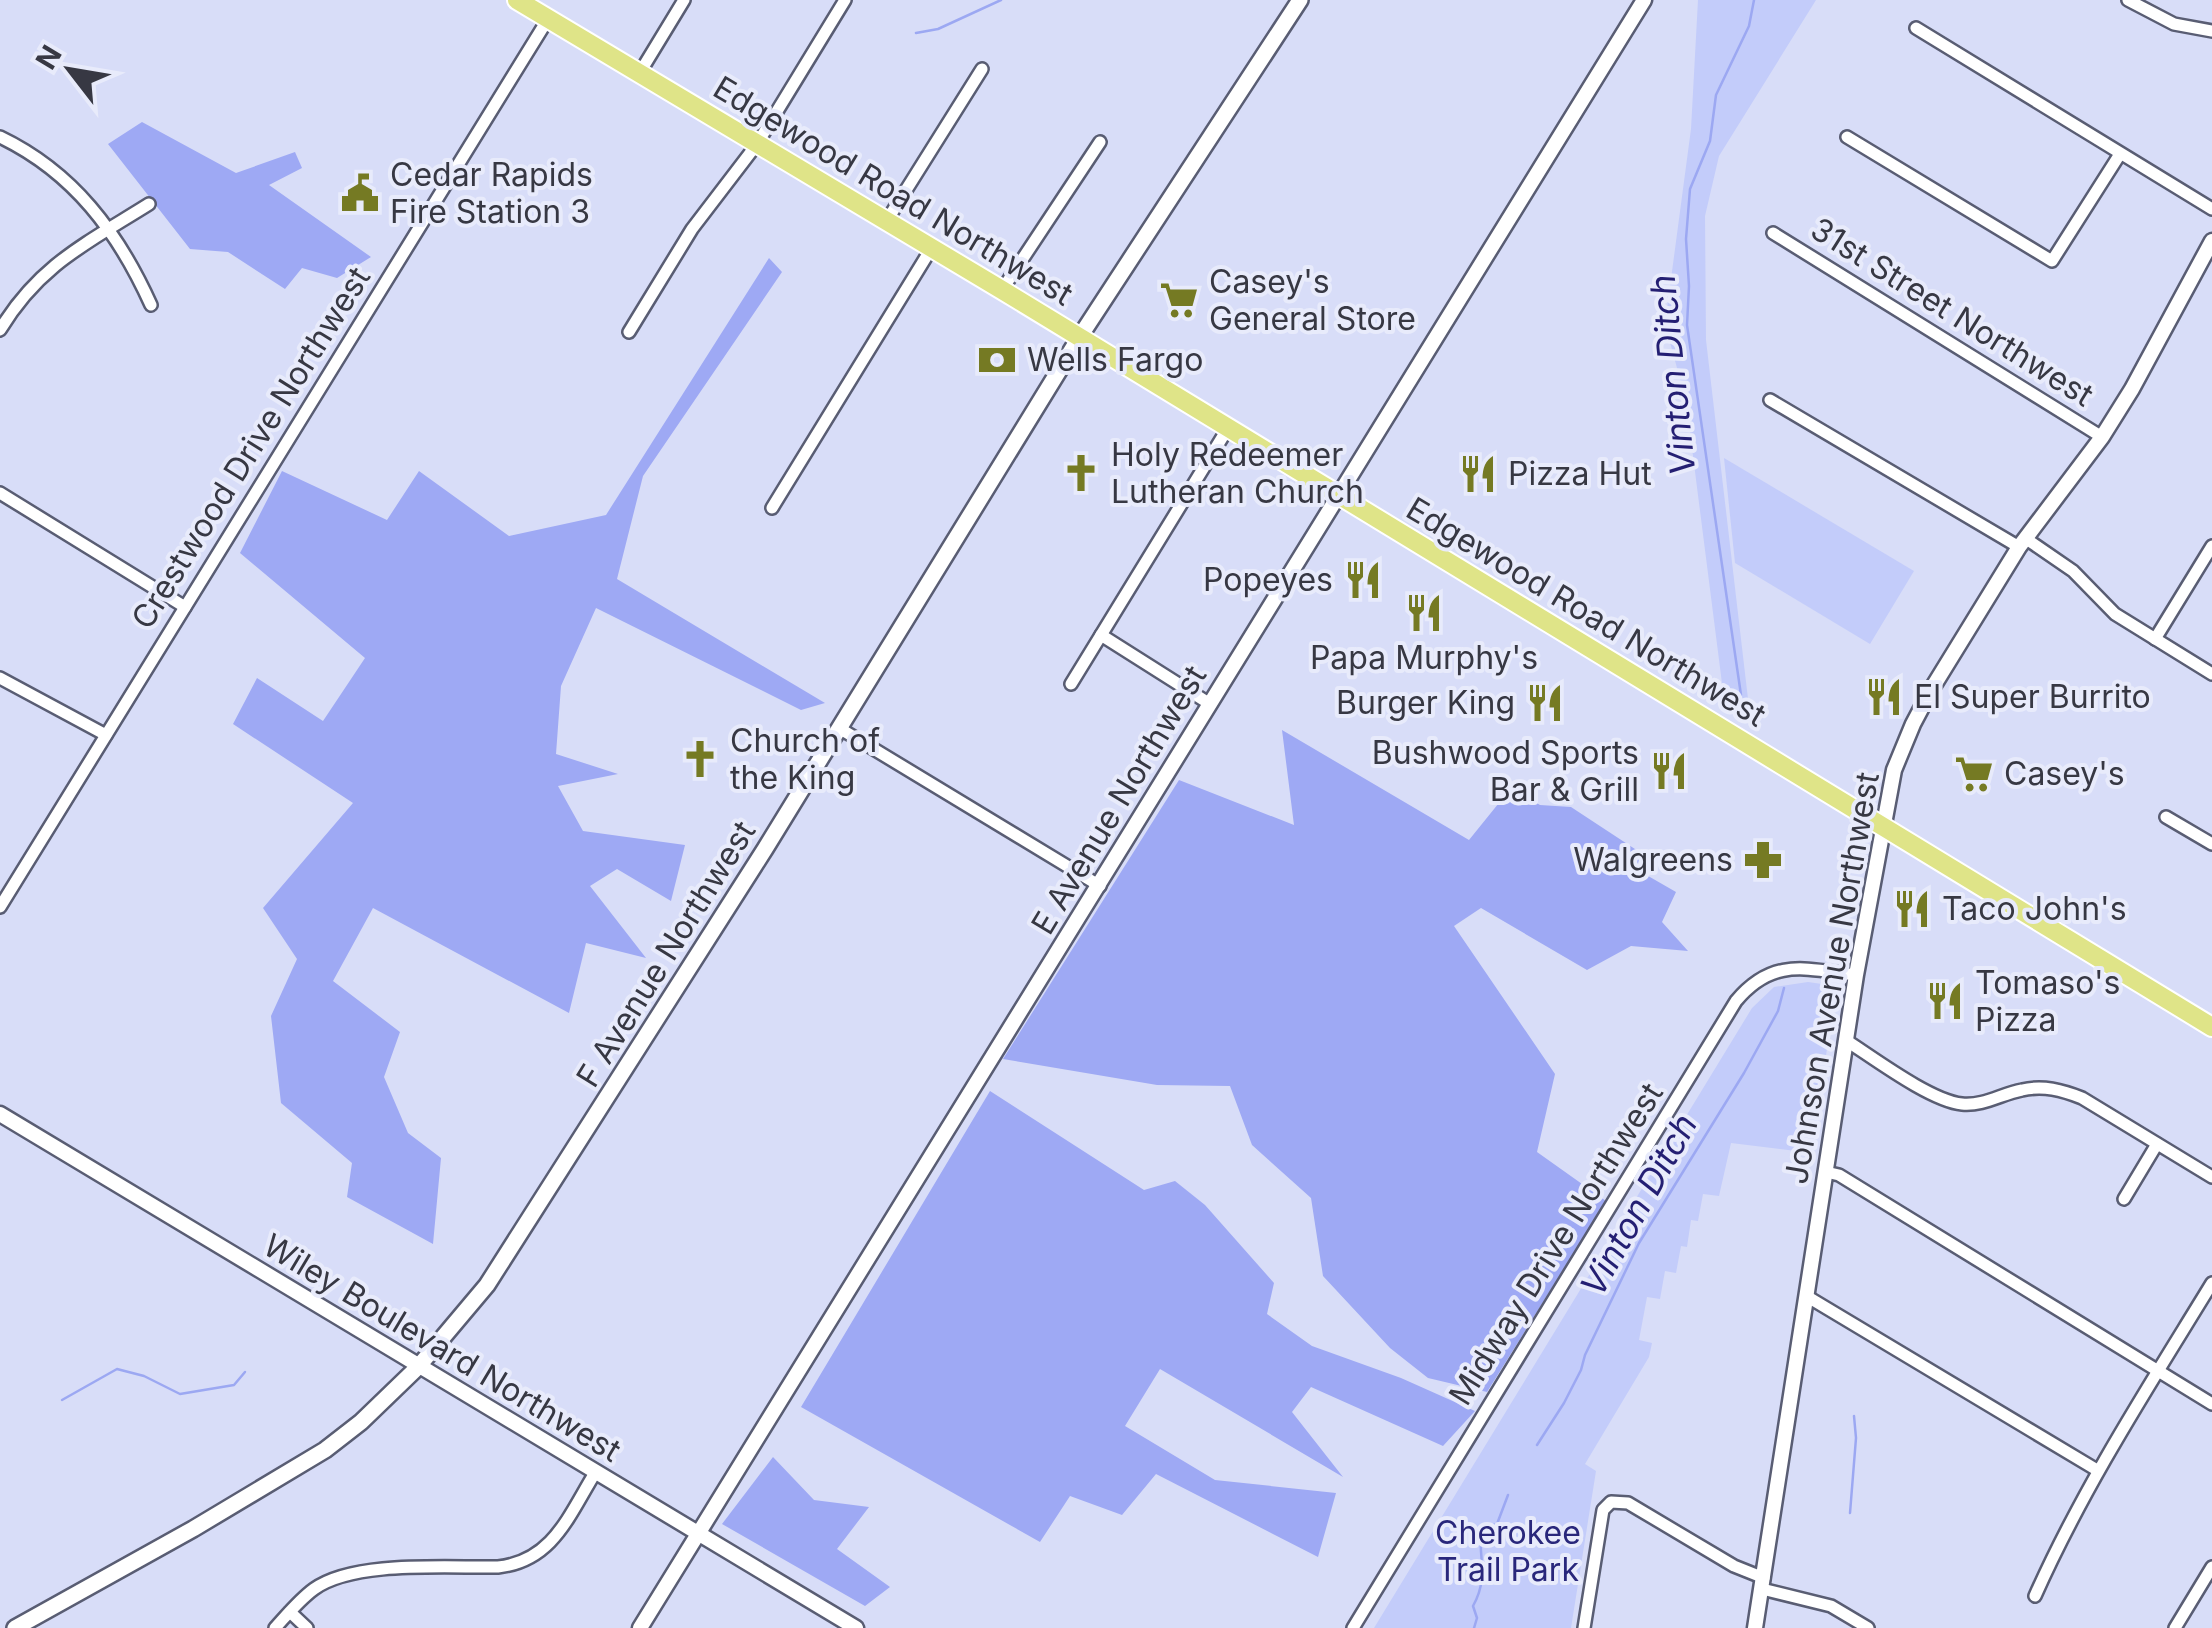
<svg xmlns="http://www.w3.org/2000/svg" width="2212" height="1628" font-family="Inter,sans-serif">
<rect width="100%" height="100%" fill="#d8ddf8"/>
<g fill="#c3ccfa">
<path d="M1698,0H1816L1719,156L1705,216L1706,340L1750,716L1724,699L1686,401L1665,324L1691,129Z"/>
<path d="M1724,458L1914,571L1870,644L1735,563Z"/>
<path d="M1808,982L1836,986L1812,1153L1731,1143L1719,1196L1703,1194L1698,1221L1691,1220L1687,1247L1681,1246L1676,1273L1665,1271L1660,1299L1647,1297L1639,1340L1652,1343L1649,1357L1585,1464L1596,1471L1571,1628H1374L1752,1008L1774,987Z"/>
</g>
<g fill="#9ea9f4">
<path d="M142,122L236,173L295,152L302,168L269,185L371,257L337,278L302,268L285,289L228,252L190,249L108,144Z"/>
<path d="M769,258L782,272L643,476L617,579L825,703L801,710L596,608L561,686L556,754L618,774L558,786L583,831L685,845L671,901L617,869L590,886L646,958L586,943L569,1013L373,908L333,981L400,1032L384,1077L408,1133L441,1158L433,1244L347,1197L352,1163L281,1103L271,1016L297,959L263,908L353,803L233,724L257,678L323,721L365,658L240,553L282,471L387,520L419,471L509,536L606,515Z"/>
<path d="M1282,730L1469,840L1511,788L1540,805L1571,807L1641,853L1636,869L1676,892L1662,922L1688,951L1631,946L1587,970L1481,908L1454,926L1555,1074L1537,1152L1606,1201L1487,1392L1428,1378L1390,1348L1323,1276L1311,1198L1252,1145L1230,1086L1157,1085L1003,1059L1179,780L1294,825Z"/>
<path d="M990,1091L1144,1190L1175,1181L1205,1205L1274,1283L1267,1314L1312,1346L1401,1378L1475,1411L1443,1446L1311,1387L1292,1412L1343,1477L1160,1369L1125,1426L1215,1480L1336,1493L1318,1557L1156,1474L1122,1515L1070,1496L1040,1542L801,1407Z"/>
<path d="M773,1457L814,1500L869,1507L837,1549L890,1587L865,1606L722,1524Z"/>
</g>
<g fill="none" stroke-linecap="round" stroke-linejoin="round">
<g stroke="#9ca8f2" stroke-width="2.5">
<path d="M916,33L938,29L1001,0"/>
<path d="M1741,695L1687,325L1689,286L1686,239L1690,189L1710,141L1716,95L1749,26L1754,0"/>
<path d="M62,1400L117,1369L144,1376L180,1394L234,1385L245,1372"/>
<path d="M1537,1445L1564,1403L1581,1370L1585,1355L1639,1243L1744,1073L1778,1011L1784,988"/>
<path d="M1850,1513L1856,1438L1854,1416"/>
<path d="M1474,1628L1477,1618L1473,1606C1492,1572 1474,1550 1484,1528L1497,1524L1508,1495"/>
</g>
<g stroke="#595d73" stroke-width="16">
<g id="minor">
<path d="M2128,0L2174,24L2212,31"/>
<path d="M1916,28L2212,209"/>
<path d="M639,74L684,0"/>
<path d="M0,137C73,172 118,232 151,305"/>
<path d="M1847,137L2052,261L2120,154"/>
<path d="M886,222L982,69"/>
<path d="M1773,233L2102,437"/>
<path d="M1002,290L1100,142"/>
<path d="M0,330C39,265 87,243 149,204"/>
<path d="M629,332L692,229L757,144L845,0"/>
<path d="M1770,400L2019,547"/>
<path d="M0,493L185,607"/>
<path d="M772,508L931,249"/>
<path d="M2025,538L2073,571L2115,614L2212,674"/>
<path d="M1101,635L1210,704"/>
<path d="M2155,639L2212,546"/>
<path d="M0,678L106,735"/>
<path d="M1071,684L1228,428"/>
<path d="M839,728L1100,886"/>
<path d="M2166,817L2212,844"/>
<path d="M0,907L548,19"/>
<path d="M1847,1041C1875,1059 1931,1101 1962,1104C1984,1106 2001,1094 2022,1090C2043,1085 2062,1090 2082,1098L2212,1177"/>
<path d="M1826,1172L1839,1175L2212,1404"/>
<path d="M2124,1199L2157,1144"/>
<path d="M1808,1297L2097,1470"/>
<path d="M1762,1589L1831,1606L1868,1628"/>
<path d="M2035,1596C2084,1486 2149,1386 2212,1283"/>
<path d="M290,1612L307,1628"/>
<path d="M275,1628C287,1615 299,1600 314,1589C354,1560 448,1568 498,1567C553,1561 569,1515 595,1473"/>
<path d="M1353,1628L1736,1001C1773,957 1805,969 1856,975"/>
<path d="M1584,1628L1603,1510L1611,1502L1628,1503L1734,1566L1764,1578"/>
<path d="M2175,1628L2212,1567"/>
</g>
</g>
<g stroke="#595d73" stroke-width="19">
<g id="tertiary">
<path d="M0,1114L856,1628"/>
<path d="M640,1628L1644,0"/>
<path d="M1755,1628L1856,975L1894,770L1913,724L1931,690L2019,547L2102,437L2132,389L2212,241"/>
</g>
</g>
<g stroke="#595d73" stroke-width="20">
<path id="secondary" d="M15,1628L193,1529L325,1450L361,1422L418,1367L487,1285L765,849L1079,338L1300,0"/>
</g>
<g stroke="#fff" stroke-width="22">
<path id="primary" d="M517,0L1002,290L2212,1027"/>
</g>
<use href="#minor" stroke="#fff" stroke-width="11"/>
<use href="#tertiary" stroke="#fff" stroke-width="14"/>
<use href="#secondary" stroke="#fff" stroke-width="15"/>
<use href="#primary" stroke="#dfe488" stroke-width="18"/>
</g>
<defs>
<g id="civic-bare" transform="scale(3)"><path d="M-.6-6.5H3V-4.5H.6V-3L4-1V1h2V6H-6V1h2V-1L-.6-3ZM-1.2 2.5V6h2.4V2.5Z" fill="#757a23" stroke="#e8ebfb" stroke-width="2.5" paint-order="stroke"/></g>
<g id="supermarket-bare" transform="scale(3)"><path d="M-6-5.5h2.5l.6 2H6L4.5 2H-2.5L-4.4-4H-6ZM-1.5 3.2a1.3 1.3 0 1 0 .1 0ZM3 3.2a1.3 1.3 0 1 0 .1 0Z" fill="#757a23" stroke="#e8ebfb" stroke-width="2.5" paint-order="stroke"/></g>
<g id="bank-bare" transform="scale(3)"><path d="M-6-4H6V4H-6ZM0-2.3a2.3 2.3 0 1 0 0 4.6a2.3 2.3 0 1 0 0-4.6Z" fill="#757a23" stroke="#e8ebfb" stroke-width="2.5" paint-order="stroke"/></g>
<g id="church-bare" transform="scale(3)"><path d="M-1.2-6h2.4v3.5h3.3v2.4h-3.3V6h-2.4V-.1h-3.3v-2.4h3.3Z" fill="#757a23" stroke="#e8ebfb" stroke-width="2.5" paint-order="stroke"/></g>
<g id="restaurant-bare" transform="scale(3)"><path d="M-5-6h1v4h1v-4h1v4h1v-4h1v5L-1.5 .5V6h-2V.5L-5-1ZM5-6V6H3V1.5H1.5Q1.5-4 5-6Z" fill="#757a23" stroke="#e8ebfb" stroke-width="2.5" paint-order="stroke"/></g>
<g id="pharmacy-bare" transform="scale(3)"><path d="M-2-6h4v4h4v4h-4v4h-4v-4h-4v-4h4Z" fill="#757a23" stroke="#e8ebfb" stroke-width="2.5" paint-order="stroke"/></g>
</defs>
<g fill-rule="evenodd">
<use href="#civic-bare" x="360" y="193"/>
<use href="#supermarket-bare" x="1179" y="300"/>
<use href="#bank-bare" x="997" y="360"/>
<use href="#church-bare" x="1081" y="473"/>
<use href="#restaurant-bare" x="1478" y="474"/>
<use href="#restaurant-bare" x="1363" y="580"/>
<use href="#restaurant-bare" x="1424" y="613"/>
<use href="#restaurant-bare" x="1884" y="697"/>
<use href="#restaurant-bare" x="1545" y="703"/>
<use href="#church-bare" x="700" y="759"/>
<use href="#restaurant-bare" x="1669" y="771"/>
<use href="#supermarket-bare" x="1974" y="774"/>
<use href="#pharmacy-bare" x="1763" y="860"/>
<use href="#restaurant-bare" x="1912" y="909"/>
<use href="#restaurant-bare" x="1945" y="1001"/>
</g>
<g text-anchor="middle" stroke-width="8" stroke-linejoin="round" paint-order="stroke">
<g font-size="32" fill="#373843" stroke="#e8ebfb" text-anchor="start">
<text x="390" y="186">Cedar Rapids<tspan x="390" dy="37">Fire Station 3</tspan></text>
<text x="1209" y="293">Casey's<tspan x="1209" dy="37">General Store</tspan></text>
<text x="1027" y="371">Wells Fargo</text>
<text x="1111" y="466">Holy Redeemer<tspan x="1111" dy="37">Lutheran Church</tspan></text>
<text x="1508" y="485">Pizza Hut</text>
<text x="1333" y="591" text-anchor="end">Popeyes</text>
<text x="1424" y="669" text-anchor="middle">Papa Murphy's</text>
<text x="1914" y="708">El Super Burrito</text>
<text x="1515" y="714" text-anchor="end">Burger King</text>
<text x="730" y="752">Church of<tspan x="730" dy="37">the King</tspan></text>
<text x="1639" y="764" text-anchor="end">Bushwood Sports<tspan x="1639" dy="37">Bar &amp; Grill</tspan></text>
<text x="2004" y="785">Casey's</text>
<text x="1733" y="871" text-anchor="end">Walgreens</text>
<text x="1942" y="920">Taco John's</text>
<text x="1975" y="994">Tomaso's<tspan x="1975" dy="37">Pizza</tspan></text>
</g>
<g font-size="32" fill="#373843" stroke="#e8ebfb">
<text transform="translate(893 191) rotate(31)" y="11">Edgewood Road Northwest</text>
<text transform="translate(1952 312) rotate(32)" y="11">31st Street Northwest</text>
<text transform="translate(251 448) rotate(-58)" y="11">Crestwood Drive Northwest</text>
<text transform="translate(1586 612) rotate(31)" y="11">Edgewood Road Northwest</text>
<text transform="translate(1119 800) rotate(-59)" y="11">E Avenue Northwest</text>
<text transform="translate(666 954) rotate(-58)" y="11">F Avenue Northwest</text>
<text transform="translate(1832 978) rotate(-80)" y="11">Johnson Avenue Northwest</text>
<text transform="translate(1556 1244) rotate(-58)" y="11">Midway Drive Northwest</text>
<text transform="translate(442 1348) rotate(31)" y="11">Wiley Boulevard Northwest</text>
</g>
<g font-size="32" fill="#29277b" stroke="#e8ebfb">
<text x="1508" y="1544">Cherokee<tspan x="1508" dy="37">Trail Park</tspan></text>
</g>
<g font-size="35" font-style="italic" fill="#241f73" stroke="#e8ebfb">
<text transform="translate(1673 375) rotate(-96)" y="12">Vinton Ditch</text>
<text transform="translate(1639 1205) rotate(-61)" y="12">Vinton Ditch</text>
</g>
</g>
<g transform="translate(70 70) rotate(301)" stroke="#e8ebfb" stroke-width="8" paint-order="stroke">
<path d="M0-8L18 38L0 25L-18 38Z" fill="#373843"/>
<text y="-15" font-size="28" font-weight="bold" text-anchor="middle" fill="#373843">N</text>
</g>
</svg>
